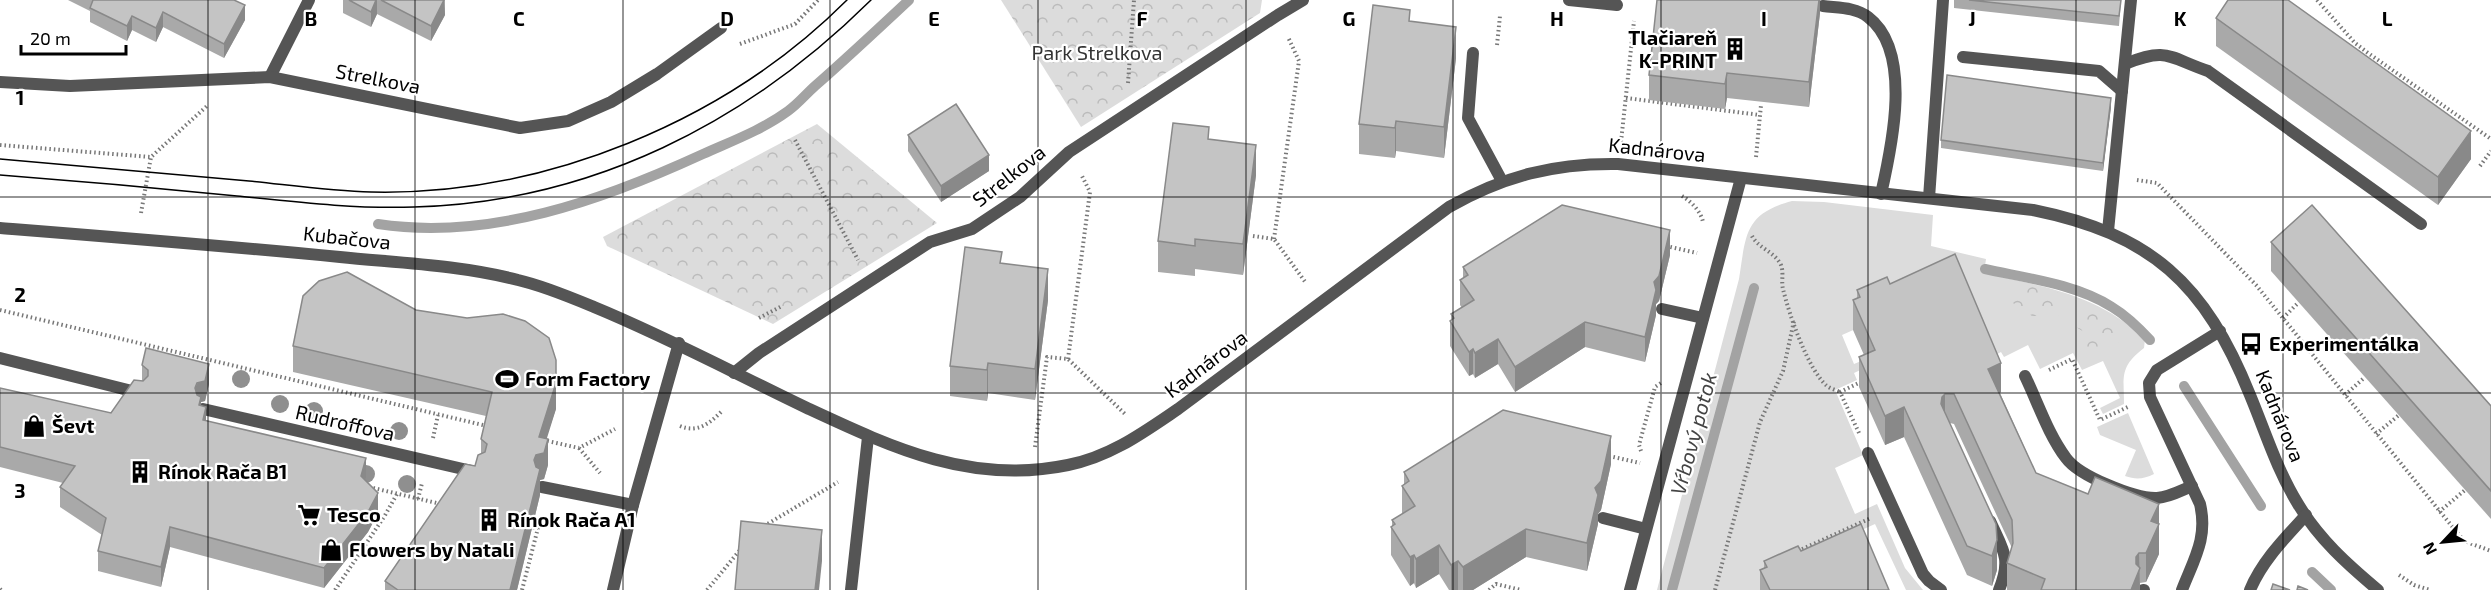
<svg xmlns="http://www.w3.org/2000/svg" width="2491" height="590" font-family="'Exo 2',sans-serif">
<defs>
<pattern id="forest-crowns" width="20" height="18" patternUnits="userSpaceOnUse" patternTransform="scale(1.5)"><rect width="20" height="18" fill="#dcdcdc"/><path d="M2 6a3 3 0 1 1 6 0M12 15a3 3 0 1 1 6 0" fill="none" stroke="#bbb"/></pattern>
</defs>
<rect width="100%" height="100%" fill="#fff"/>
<g fill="#dcdcdc">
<path d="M1792,201L1824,202L1933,215L1931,246L1986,259L1984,273C2045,287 2097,294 2145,339L2144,348C2119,367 2124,377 2124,404L2103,414L2100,408L2120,398L2103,361L2082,370L2073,353L2040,369L2028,345L2004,357L2001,352L1986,360L1860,327L1842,335L1854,364L1866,359L1869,366L1854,373L1857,380L1835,390L1863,455L1835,468L1855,514L1877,504L1905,568L1923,590H1906L1875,524L1784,565L1762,590H1657L1739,279C1746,235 1744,214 1792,201Z"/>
<path d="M2128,413L2154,474C2144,479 2136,480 2125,476L2136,450L2100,435L2097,427Z"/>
</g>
<g fill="url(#forest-crowns)">
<path d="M1001,0H1262L1260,13L1081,127Z"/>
<path d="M817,124L937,223L773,324L607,246L603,237Z"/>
<path d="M2021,284L2067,295L2058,316H2032L2010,301Z"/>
<path d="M2091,305L2117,319L2122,332L2118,343L2090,357L2084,345L2089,335L2071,324L2087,306Z"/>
</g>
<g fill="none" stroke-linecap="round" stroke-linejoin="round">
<g stroke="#a3a3a3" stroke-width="10">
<path d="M378,224C490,241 603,200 703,154C732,141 762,130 788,111C798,104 806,94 815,86C847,58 878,29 909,0"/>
<path d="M1985,269C2026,278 2076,284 2112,307C2127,316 2139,328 2150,340"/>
<path d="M2184,386L2261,506"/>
<path d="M2312,572L2331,590"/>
<path d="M1672,590L1754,288"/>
</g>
<g stroke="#777" stroke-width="4" stroke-dasharray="1.5 3" stroke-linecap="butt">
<path d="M2317,0L2355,43L2368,53L2491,139"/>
<path d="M740,44L795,24L818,0"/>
<path d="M1497,45L1500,16"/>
<path d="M1128,83L1134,0"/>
<path d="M1626,98L1760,115"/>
<path d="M795,140L858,260"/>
<path d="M1621,142L1634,21"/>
<path d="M0,145L151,157"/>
<path d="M1756,157L1761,105"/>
<path d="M2480,166L2491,151"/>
<path d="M2137,180L2157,183L2256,285L2464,541L2491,551"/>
<path d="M1682,196C1692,202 1701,212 1703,222"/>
<path d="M141,213L151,157L208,105"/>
<path d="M1253,236L1274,239L1306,283"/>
<path d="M1752,236C1758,248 1775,252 1781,265C1784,273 1781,281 1783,289C1789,314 1808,370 1827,386C1831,389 1836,390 1840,392"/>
<path d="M1274,239L1299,61L1288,37"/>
<path d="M1666,246L1697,253"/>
<path d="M0,310L487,426"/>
<path d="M759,318L782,306"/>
<path d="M2283,318L2299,302"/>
<path d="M1068,359L1090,192L1081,174"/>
<path d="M2049,370L2072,359L2100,420L2130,406"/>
<path d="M2345,395L2365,377"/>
<path d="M680,426C697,433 709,424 721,412"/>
<path d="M1859,433L1840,392L1863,381"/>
<path d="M2376,434L2399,415"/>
<path d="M433,438L438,415"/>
<path d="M543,440L579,448L615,429"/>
<path d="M1035,447L1047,357L1068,359L1126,415"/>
<path d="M579,448L600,473"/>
<path d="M1641,451L1639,445L1655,387L1661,383"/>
<path d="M1609,456L1640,463"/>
<path d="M369,487L441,504"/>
<path d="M418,499L422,483"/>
<path d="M2439,512L2465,490"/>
<path d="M764,526L838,482"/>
<path d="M1798,551L1871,518"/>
<path d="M2399,575L2414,585L2430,590"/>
<path d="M0,589L1,590"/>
<path d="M335,590L384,517L397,494"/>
<path d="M522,590L538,528L532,527"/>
<path d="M707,590L740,550"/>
<path d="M1489,590L1496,584L1521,590"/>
<path d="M1715,590L1760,422L1783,371L1794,321"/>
</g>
<g stroke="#555" stroke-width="12">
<path d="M1569,0L1617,5"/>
<path d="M1823,6C1838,8 1855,7 1868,17C1913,51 1892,146 1881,194"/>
<path d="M1473,53L1468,118L1502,181"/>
<path d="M1963,57L2099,71L2122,91"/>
<path d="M2125,64C2167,47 2168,57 2208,71L2421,224"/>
<path d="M1929,198L1943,0"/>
<path d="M2108,231L2131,0"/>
<path d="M1662,309L1703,318"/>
<path d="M734,373L759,353L930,242L972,229L1020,197L1069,152L1278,15L1303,0"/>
<path d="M1603,518L1646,529"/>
<path d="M851,590L868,437"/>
</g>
<g stroke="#555" stroke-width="12">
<path d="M270,77L309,0"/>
<path d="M0,82L70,86L270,77L520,128L568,121L611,102L657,74L721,28"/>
<path d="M0,228C113,237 227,246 340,257C400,263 460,265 518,280C544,286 570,297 594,307C667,337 736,374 807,408C893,448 971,485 1068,465C1110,457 1144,432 1178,409L1449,207C1504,176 1554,163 1618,164L2033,210C2151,234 2205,283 2250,395C2265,431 2277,470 2298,504C2319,539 2347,564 2378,590"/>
<path d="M0,358L140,393"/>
<path d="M2025,376C2038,403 2048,434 2066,458C2079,476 2135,499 2157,498C2170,497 2180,491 2192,486"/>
<path d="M203,409L476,472"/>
<path d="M1868,453L1923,574L1929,581L1941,590"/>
<path d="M542,487L633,505"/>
<path d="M1990,521C2003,550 2012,558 1999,590"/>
<path d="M613,590L633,505L679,343"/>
<path d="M1630,590L1741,178"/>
<path d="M2143,590H2144"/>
<path d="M2182,590C2194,559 2208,538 2200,504L2150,397L2149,383L2157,370L2220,331"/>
<path d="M2250,590C2262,561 2285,538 2306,515"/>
</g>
<g stroke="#000" stroke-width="1.5">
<path d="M0,159C83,166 166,174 249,181C289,185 330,191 371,192C544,196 725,122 847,0"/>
<path d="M0,175C79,181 158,188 237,196C296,202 355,209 414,207C592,202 747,123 871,0"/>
</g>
</g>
<g fill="#8f8f8f">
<circle cx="241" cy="379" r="9"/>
<circle cx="280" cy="404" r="9"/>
<circle cx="314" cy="411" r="9"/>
<circle cx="399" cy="431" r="9"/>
<circle cx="366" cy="474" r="9"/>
<circle cx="407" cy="484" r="9"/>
</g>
<g fill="#a9a9a9">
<path d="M68,0H234L245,20L224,58L163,27L156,42L132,30L127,41L90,22V11Z"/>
<path d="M343,0H445V15L431,41L377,14L371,27L343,13Z"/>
<path d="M1820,0V13L1809,107L1727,98L1725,109L1649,100V75Z"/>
<path d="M1954,0H2121L2119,26L1954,8Z"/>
<path d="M2216,18L2471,159L2438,205L2216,46Z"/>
<path d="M1410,21L1456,58L1444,158L1396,151L1395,158L1359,154V124Z"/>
<path d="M2111,107L2103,171L1941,148V140Z"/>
<path d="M908,135L989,171L941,202L908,151Z"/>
<path d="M1209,139L1256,175L1243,275L1195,269V276L1158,272V241Z"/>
<path d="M2271,242L2491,406V519L2271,271Z"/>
<path d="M1670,255L1659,301L1656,304V315L1645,362L1585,347L1515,392L1498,364L1475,378L1473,374L1469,376L1450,346V321L1451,320V314L1462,308L1460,305V280L1463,279V267Z"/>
<path d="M1002,263L1048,300L1035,400L988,393L987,401L950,396V366Z"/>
<path d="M1890,284L2001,392L2000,393L2036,473L2088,494L2159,504V554L2146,582L2140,583V590H2007V563L2012,548L1954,424L1950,423L1997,570L1992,586L1967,575L1904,437L1885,445L1859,387V357L1864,355L1853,330V300L1857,299V290Z"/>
<path d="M303,296L556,409L546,438L548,465L544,479L540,480V495L517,590H385V581L475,466L481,454V439L486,416L293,372V346Z"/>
<path d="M142,365L209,384L205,401L201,402V405L206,420L366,478L365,480L378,513L368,532L324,588L170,547L161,587L98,571V551L102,535L60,507V487L63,483L0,467V388L111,413L142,381Z"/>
<path d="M1611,464L1601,510L1598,514V524L1587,571L1526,557L1473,590H1449L1439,574L1416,588L1414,583L1410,586L1391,555V527L1392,526V520L1402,514V486L1404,485V472Z"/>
<path d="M1801,551L1889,590H1760V570L1764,568V561Z"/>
</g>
<g fill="#898989">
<path d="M376,0H377V14L371,27V12Z"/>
<path d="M444,0L445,15L431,41V26Z"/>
<path d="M1819,0H1820V13L1809,107V82Z"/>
<path d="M245,5V20L224,58V44Z"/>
<path d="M163,12V27L156,42V28Z"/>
<path d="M132,16V30L127,41V26Z"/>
<path d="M1456,27V58L1444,158V127Z"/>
<path d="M1727,73V98L1725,109V84Z"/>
<path d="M2111,98V107L2103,171V163Z"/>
<path d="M1396,121V151L1395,158V128Z"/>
<path d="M2471,131V159L2438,205V177Z"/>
<path d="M1256,145V175L1243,275V244Z"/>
<path d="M989,155V171L941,202V186Z"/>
<path d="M1670,230V255L1659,301L1656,304V315L1645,362V337L1654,282Z"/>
<path d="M1048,269V300L1035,400V369Z"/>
<path d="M1585,322V347L1515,392V367Z"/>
<path d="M1498,339V364L1475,378V353Z"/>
<path d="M1473,349V374L1469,376V352Z"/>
<path d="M556,360V409L542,454L548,439V465L544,479L540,480V495L517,590H510L534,460Z"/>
<path d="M988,363V393L987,401V370Z"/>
<path d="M2001,363V392L1988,398V369Z"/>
<path d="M209,364V384L205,401L201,402V417L195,388Z"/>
<path d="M1945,394V423L1941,404L1942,397Z"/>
<path d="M206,407V427L203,420Z"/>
<path d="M1904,407V437L1885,445V416Z"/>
<path d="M1611,436V464L1601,510L1598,514V524L1587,571V543L1595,488Z"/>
<path d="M366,458V478L361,496V476Z"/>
<path d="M378,493V513L368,532L324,588V568Z"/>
<path d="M2159,504V554L2146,582V553L2151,521Z"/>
<path d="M170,527V547L161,587V567Z"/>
<path d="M1526,529V557L1473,590H1463V567Z"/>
<path d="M822,530V561L819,590H815Z"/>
<path d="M1997,540V570L1992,586V556Z"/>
<path d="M1439,545V574L1416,588V559Z"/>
<path d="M2139,553L2140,590H2131L2136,557Z"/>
<path d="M1414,555V583L1410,586V557Z"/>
<path d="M1458,561V590H1451V565Z"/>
</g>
<g fill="#c4c4c4" stroke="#898989" stroke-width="1.5">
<path d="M93,0H234L245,5L224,44L163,12L156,28L132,16L127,26L90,8Z"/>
<path d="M349,0H376L371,12Z"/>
<path d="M381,0H444L431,26Z"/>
<path d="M1657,0H1819L1809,82L1727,73L1725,84L1649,75Z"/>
<path d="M1969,0H2121L2119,16Z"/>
<path d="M2228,0H2288L2471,131L2438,177L2216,18Z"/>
<path d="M1373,5L1410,10L1409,21L1456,27L1444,127L1396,121L1395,128L1359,124Z"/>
<path d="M1947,75L2111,98L2103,163L1941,140Z"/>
<path d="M956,104L989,155L941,186L908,135Z"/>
<path d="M1173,123L1209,127L1208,139L1256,145L1243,244L1195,239V246L1158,241Z"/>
<path d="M1562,205L1670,230L1659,276L1654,282L1656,290L1645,337L1585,322L1515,367L1498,339L1475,353L1473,349L1469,352L1450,321L1454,318L1451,314L1474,300L1460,280L1468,275L1463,267Z"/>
<path d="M2312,205L2491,406V491L2271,242Z"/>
<path d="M965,247L1002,252L1000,263L1048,269L1035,369L988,363L987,370L950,366Z"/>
<path d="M1955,254L2001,363L1988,369L2036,473L2088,494L2095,477L2159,504L2151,521L2159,524L2146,553H2139L2136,557V564L2140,568L2131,590H2041L2045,579L2007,563L2013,543L2012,520L1954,394H1945L1942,397L1941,404L1996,524L1997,540L1992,556L1967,546L1904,407L1885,416L1859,357L1875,350L1853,300L1860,297L1857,290L1887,277L1890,284Z"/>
<path d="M347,272L416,310L467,318L503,314L525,321L549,338L556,360V383L539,437L548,439L544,453L536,455L534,460L536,467L540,469L510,590H398L385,581L465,464L475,466L478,455L485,452L487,444L481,439L492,392L293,346L303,296L319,281Z"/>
<path d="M146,348L209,364L205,381L197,383L195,388L197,395L201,397L199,405L206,407L203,420L366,458L361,476L378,493L368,512L324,568L170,527L161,567L98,551L106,518L60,487L75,466L0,447V388L111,413L134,380L143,381L148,376V370L142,365Z"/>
<path d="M1503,410L1611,436L1601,481L1595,488L1598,495L1587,543L1526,529L1463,567L1458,561L1451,565L1439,545L1416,559L1414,555L1410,557L1391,527L1395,524L1392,520L1415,506L1402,486L1409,481L1404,472Z"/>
<path d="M741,521L822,530L815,590H735Z"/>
<path d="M1861,524L1889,590H1770L1760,570L1767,567L1764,561L1798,546L1801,551Z"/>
<path d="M2273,584L2290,590H2271Z"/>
<path d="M2298,586L2308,590H2297Z"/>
</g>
<path fill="none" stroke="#000" stroke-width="1.5" stroke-opacity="0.55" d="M208,0V590M415,0V590M623,0V590M830,0V590M1038,0V590M1246,0V590M1453,0V590M1661,0V590M1868,0V590M2076,0V590M2283,0V590M0,197H2491M0,393H2491"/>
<defs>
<g id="building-bare" transform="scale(1.8)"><path d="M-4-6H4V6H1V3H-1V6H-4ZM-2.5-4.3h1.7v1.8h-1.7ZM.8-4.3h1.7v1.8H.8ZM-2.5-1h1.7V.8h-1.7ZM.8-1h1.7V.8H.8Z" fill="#000" stroke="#fff" stroke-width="2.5" paint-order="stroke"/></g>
<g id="bus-bare" transform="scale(1.8)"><path d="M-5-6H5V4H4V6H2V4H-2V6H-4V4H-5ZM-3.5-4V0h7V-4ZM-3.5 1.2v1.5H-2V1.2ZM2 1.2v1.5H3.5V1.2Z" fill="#000" stroke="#fff" stroke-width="2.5" paint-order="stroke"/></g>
<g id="stadium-bare" transform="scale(1.8)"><path d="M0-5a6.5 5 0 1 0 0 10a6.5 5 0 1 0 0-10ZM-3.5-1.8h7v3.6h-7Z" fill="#000" stroke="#fff" stroke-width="2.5" paint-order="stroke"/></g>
<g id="shop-bare" transform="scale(1.8)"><path d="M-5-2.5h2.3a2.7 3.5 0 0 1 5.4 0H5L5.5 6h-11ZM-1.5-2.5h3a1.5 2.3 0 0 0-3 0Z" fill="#000" stroke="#fff" stroke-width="2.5" paint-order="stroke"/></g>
<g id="supermarket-bare" transform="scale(1.8)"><path d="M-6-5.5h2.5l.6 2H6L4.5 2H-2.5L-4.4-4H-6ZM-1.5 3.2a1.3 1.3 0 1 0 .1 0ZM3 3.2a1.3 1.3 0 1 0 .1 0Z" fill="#000" stroke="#fff" stroke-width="2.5" paint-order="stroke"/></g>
</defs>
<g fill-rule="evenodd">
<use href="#building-bare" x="1735" y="49"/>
<use href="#bus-bare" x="2251" y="344"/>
<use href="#stadium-bare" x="507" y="379"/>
<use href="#shop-bare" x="34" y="426"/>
<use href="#building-bare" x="140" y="472"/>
<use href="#supermarket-bare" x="309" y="515"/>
<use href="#building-bare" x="489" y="520"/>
<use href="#shop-bare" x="331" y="550"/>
</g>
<g text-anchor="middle" stroke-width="4.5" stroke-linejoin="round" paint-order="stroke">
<g font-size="20" font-weight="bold" fill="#000" stroke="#fff" text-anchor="start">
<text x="1717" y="45" text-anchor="end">Tlačiareň<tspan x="1717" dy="23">K-PRINT</tspan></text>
<text x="2269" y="351">Experimentálka</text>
<text x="525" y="386">Form Factory</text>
<text x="52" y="433">Ševt</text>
<text x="158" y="479">Rínok Rača B1</text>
<text x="327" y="522">Tesco</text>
<text x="507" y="527">Rínok Rača A1</text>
<text x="349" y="557">Flowers by Natali</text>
</g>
<g font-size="20" fill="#333" stroke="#fff">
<text x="1097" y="60">Park Strelkova</text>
</g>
<g font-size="20" fill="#000" stroke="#fff">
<text transform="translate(378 79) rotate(11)" y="7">Strelkova</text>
<text transform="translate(1657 150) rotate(6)" y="7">Kadnárova</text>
<text transform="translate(1009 176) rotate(-38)" y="7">Strelkova</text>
<text transform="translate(347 238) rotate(6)" y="7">Kubačova</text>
<text transform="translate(1206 364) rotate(-37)" y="7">Kadnárova</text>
<text transform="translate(2280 416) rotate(68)" y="7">Kadnárova</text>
<text transform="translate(345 423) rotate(13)" y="7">Rudroffova</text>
</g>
<g font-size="21" font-style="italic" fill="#444" stroke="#fff">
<text transform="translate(1694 434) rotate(-75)" y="7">Vŕbový potok</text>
</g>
</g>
<g font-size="20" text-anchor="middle" font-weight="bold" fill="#000" stroke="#fff" stroke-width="4.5" stroke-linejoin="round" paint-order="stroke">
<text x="311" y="26">B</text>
<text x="519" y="26">C</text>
<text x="727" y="26">D</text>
<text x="934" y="26">E</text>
<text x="1142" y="26">F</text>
<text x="1349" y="26">G</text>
<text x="1557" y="26">H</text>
<text x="1764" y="26">I</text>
<text x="1972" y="26">J</text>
<text x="2180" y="26">K</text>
<text x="2387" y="26">L</text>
<text x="20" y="105">1</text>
<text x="20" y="302">2</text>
<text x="20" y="498">3</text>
</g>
<g transform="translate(2443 542) rotate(244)" stroke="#ffffff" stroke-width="4.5" paint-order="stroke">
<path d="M0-4.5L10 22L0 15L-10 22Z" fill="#000000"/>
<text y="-9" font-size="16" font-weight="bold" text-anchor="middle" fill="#000000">N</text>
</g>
<path d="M21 45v9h105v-9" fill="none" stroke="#000000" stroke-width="3"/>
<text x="30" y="45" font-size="18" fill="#000000" stroke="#ffffff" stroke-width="4.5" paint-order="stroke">20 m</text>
</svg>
